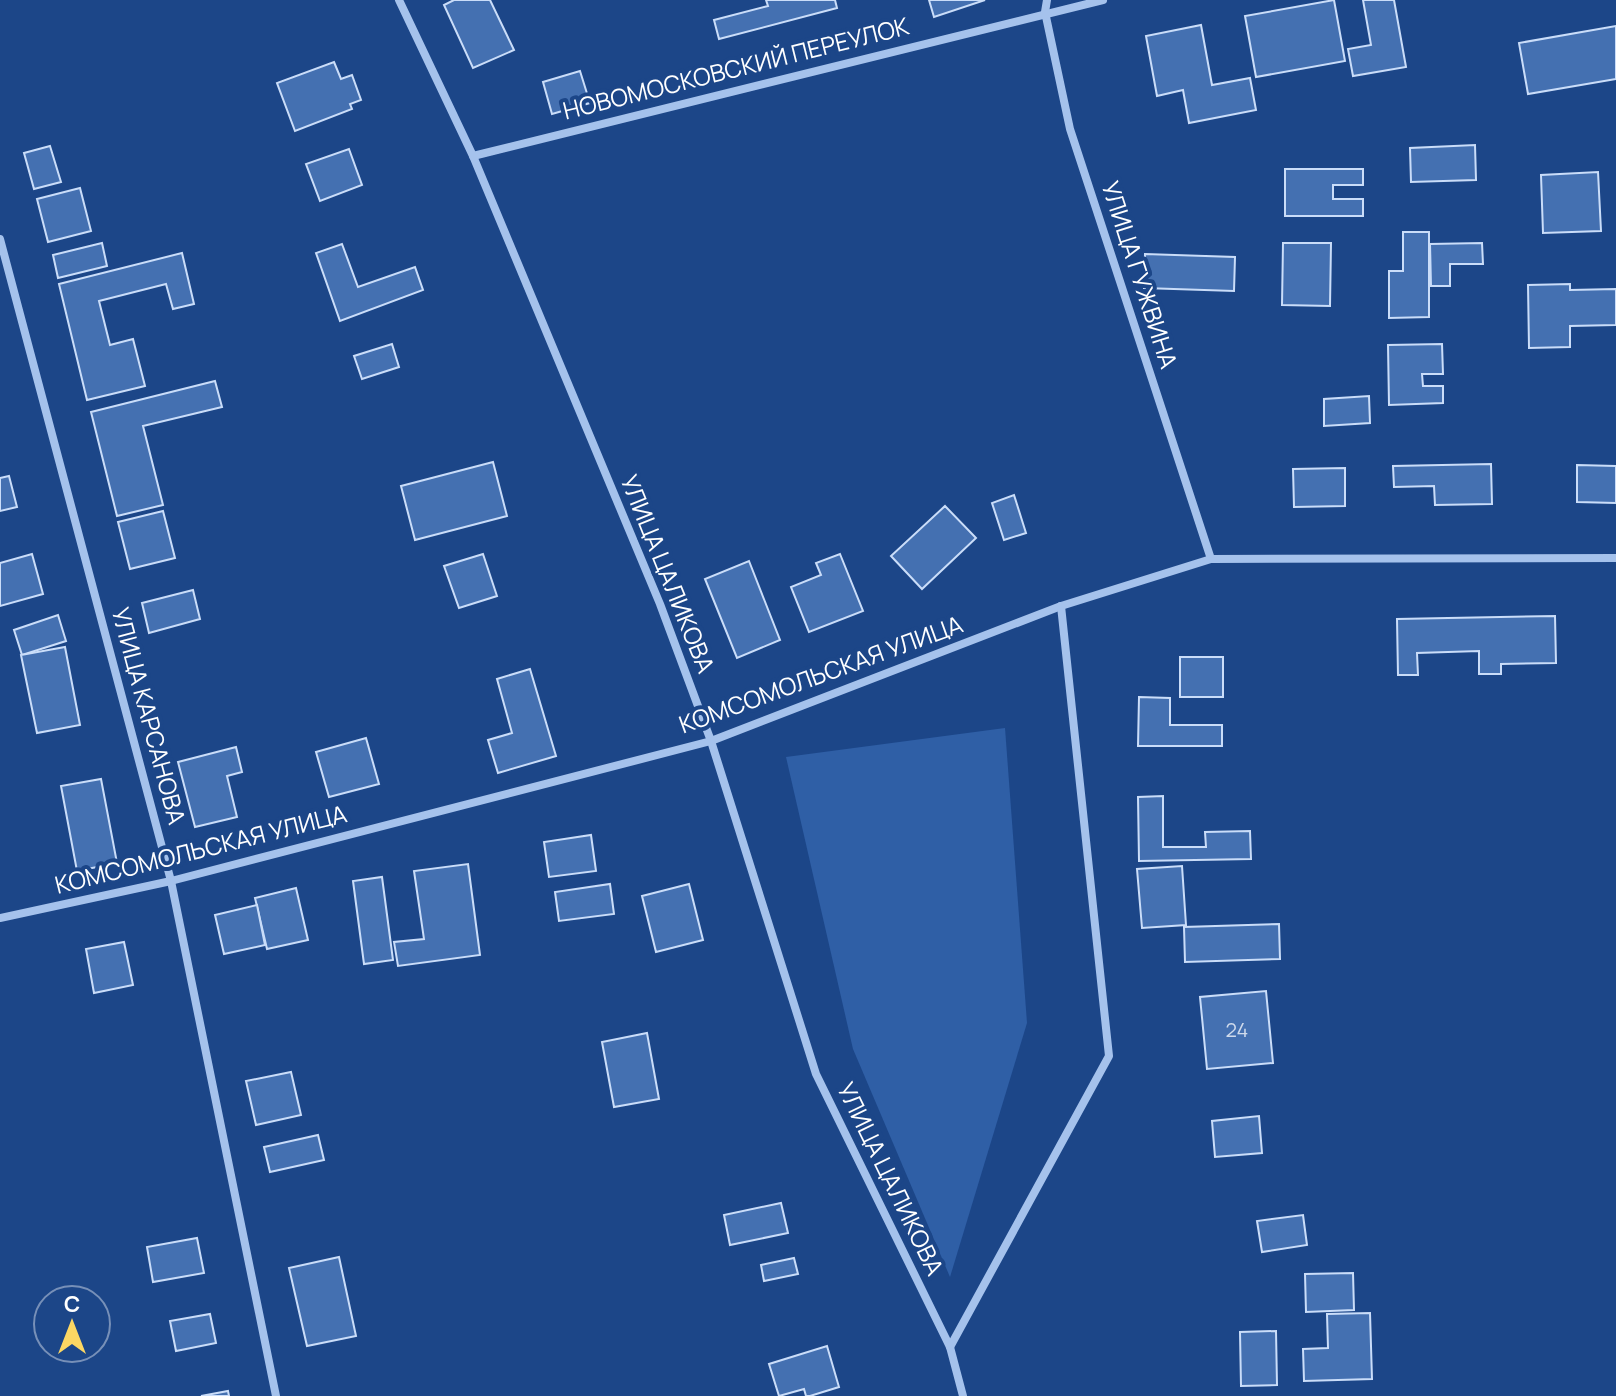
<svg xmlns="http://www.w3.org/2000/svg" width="1616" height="1396" font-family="Manrope,sans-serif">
<rect width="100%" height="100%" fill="#1c4688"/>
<path fill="#2f5fa6" d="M1005,728L1027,1023L950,1277L853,1049L786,757Z"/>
<g fill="#4470b1" stroke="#caddf9" stroke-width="2">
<path d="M454,0H490L514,50L473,68L444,5Z"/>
<path d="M766,0H835L837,8L719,39L714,20L768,6Z"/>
<path d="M929,0H985L934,17Z"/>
<path d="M1334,0L1345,61L1256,77L1245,16Z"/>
<path d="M1363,0H1394L1406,67L1353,76L1348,49L1371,45Z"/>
<path d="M1201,25L1212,85L1250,78L1256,110L1189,123L1183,90L1157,96L1146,36Z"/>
<path d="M1616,26V79L1528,94L1519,43Z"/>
<path d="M334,62L341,79L352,75L361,100L350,104L352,109L295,131L277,83Z"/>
<path d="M580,71L590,103L552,114L543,82Z"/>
<path d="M1475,145L1476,180L1411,182L1410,148Z"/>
<path d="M50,146L61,182L34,189L24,153Z"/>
<path d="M349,149L362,185L320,201L306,164Z"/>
<path d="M1285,169H1363V185H1333V199H1363V216H1285Z"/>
<path d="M1598,172L1601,231L1543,233L1541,175Z"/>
<path d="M80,188L91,231L48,242L37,199Z"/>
<path d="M1403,232H1429V317L1389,318V271H1403Z"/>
<path d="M102,243L107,266L58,278L53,255Z"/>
<path d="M1283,243H1331L1330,306L1282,305Z"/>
<path d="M1482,243L1483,264H1450V286H1431L1430,244Z"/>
<path d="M342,244L358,287L415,267L423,290L340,321L316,253Z"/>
<path d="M182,253L194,304L173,309L166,284L99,301L110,345L133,339L145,386L87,400L59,284Z"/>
<path d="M1145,254L1235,257L1234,291L1144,288Z"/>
<path d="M1570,284V290L1616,289V325L1570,326V347L1529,348L1528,285Z"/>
<path d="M392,344L399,367L362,379L354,356Z"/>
<path d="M1442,344L1443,374H1422L1423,386H1443V403L1389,405L1388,345Z"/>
<path d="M215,381L222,407L143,426L163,505L117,516L91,412Z"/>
<path d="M1369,396L1370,423L1324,426V399Z"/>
<path d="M493,462L507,516L415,540L401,486Z"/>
<path d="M1491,464L1492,504L1435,505L1434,486L1394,487L1393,466Z"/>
<path d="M1577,465L1616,466V503L1577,502Z"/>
<path d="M1345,468V506L1294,507L1293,469Z"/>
<path d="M9,476L17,507L0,511V478Z"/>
<path d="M1014,495L1026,533L1004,540L992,503Z"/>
<path d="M945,506L976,538L922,589L891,556Z"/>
<path d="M163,511L175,558L130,569L118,522Z"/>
<path d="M32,554L43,594L0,606V563Z"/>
<path d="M483,554L497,596L459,608L444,566Z"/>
<path d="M840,554L863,611L809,632L791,587L821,575L816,563Z"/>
<path d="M749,561L780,640L737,658L705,579Z"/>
<path d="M193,590L200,619L149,633L142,603Z"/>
<path d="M58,615L66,641L22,655L14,630Z"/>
<path d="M1555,616L1556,663L1501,664V674H1479V651L1417,653L1418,675H1398L1397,619Z"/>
<path d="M65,647L80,725L37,733L21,655Z"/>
<rect x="1180" y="657" width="43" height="40"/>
<path d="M530,669L556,756L498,773L488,740L512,733L497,679Z"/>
<path d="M1139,697L1170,698V725H1222V746H1138Z"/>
<path d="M366,738L379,784L329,797L316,752Z"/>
<path d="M236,747L242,772L227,776L237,817L195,827L178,762Z"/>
<path d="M101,779L117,863L77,871L61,786Z"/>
<path d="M1163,796V847H1206L1205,832L1250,831L1251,859L1139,861L1138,797Z"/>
<path d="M591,835L596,871L549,877L544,842Z"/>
<path d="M468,864L480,955L398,966L394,942L424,939L414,871Z"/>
<path d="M1182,866L1186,925L1142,928L1137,869Z"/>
<path d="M382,877L393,960L364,964L353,881Z"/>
<path d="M610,884L614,914L559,921L555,892Z"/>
<path d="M689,884L703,940L656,952L642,896Z"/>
<path d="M296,888L308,940L267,949L255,898Z"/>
<path d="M257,905L265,945L224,954L215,915Z"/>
<path d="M1279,924L1280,959L1185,962L1184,927Z"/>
<path d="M124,942L133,985L94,993L86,949Z"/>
<path d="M1266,991L1273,1063L1207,1069L1200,997Z"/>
<path d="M647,1033L659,1099L614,1107L602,1042Z"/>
<path d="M291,1072L301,1115L256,1125L246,1081Z"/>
<path d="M1259,1116L1262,1153L1215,1157L1212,1121Z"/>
<path d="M318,1135L324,1160L270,1172L264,1147Z"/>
<path d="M781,1203L788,1233L730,1245L724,1215Z"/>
<path d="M1303,1215L1307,1245L1262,1252L1257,1221Z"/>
<path d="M197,1238L204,1273L153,1282L147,1247Z"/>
<path d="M339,1257L356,1336L307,1346L289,1268Z"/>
<path d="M794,1258L798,1274L764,1281L761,1265Z"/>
<path d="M1353,1273L1354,1310L1306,1312L1305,1274Z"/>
<path d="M1370,1313L1372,1379L1304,1381L1303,1349L1328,1348L1327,1314Z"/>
<path d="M210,1314L216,1343L176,1351L170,1321Z"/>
<path d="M1276,1331L1277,1385L1241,1386L1240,1332Z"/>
<path d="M827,1346L839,1387L810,1396H806L804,1389L779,1396L769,1364Z"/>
<path d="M228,1391L229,1396H201Z"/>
</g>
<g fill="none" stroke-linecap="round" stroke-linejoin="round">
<g stroke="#a5c2ec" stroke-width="8">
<path d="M399,0L473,156L660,604L711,741L816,1074L950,1347L963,1396"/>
<path d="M1047,0L1045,12L1070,129L1211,559"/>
<path d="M473,156L1103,0"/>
<path d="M0,239L171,881L276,1396"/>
<path d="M0,918L171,881L711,741L1061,606L1211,559L1616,558"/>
<path d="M950,1347L1109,1056L1061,606"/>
</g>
</g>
<g text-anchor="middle" stroke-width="8" stroke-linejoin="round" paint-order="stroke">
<g font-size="20" fill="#d0dbec">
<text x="1237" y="1037">24</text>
</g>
<g font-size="24" fill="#fff" stroke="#1c4688">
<text transform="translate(736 69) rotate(-14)" y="8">НОВОМОСКОВСКИЙ ПЕРЕУЛОК</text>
<text transform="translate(1139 275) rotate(72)" y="8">УЛИЦА ГУЖВИНА</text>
<text transform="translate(667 574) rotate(68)" y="8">УЛИЦА ЦАЛИКОВА</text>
<text transform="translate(821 675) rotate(-20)" y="8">КОМСОМОЛЬСКАЯ УЛИЦА</text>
<text transform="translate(148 716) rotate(75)" y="8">УЛИЦА КАРСАНОВА</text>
<text transform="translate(201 850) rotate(-14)" y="8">КОМСОМОЛЬСКАЯ УЛИЦА</text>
<text transform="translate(890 1179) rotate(64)" y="8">УЛИЦА ЦАЛИКОВА</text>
</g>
</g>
<g transform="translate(72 1324)"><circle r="38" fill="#1c4688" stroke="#7790b8" stroke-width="2"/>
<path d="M0-6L14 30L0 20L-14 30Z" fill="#fcd763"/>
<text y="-12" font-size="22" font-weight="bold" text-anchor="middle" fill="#ffffff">С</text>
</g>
</svg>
